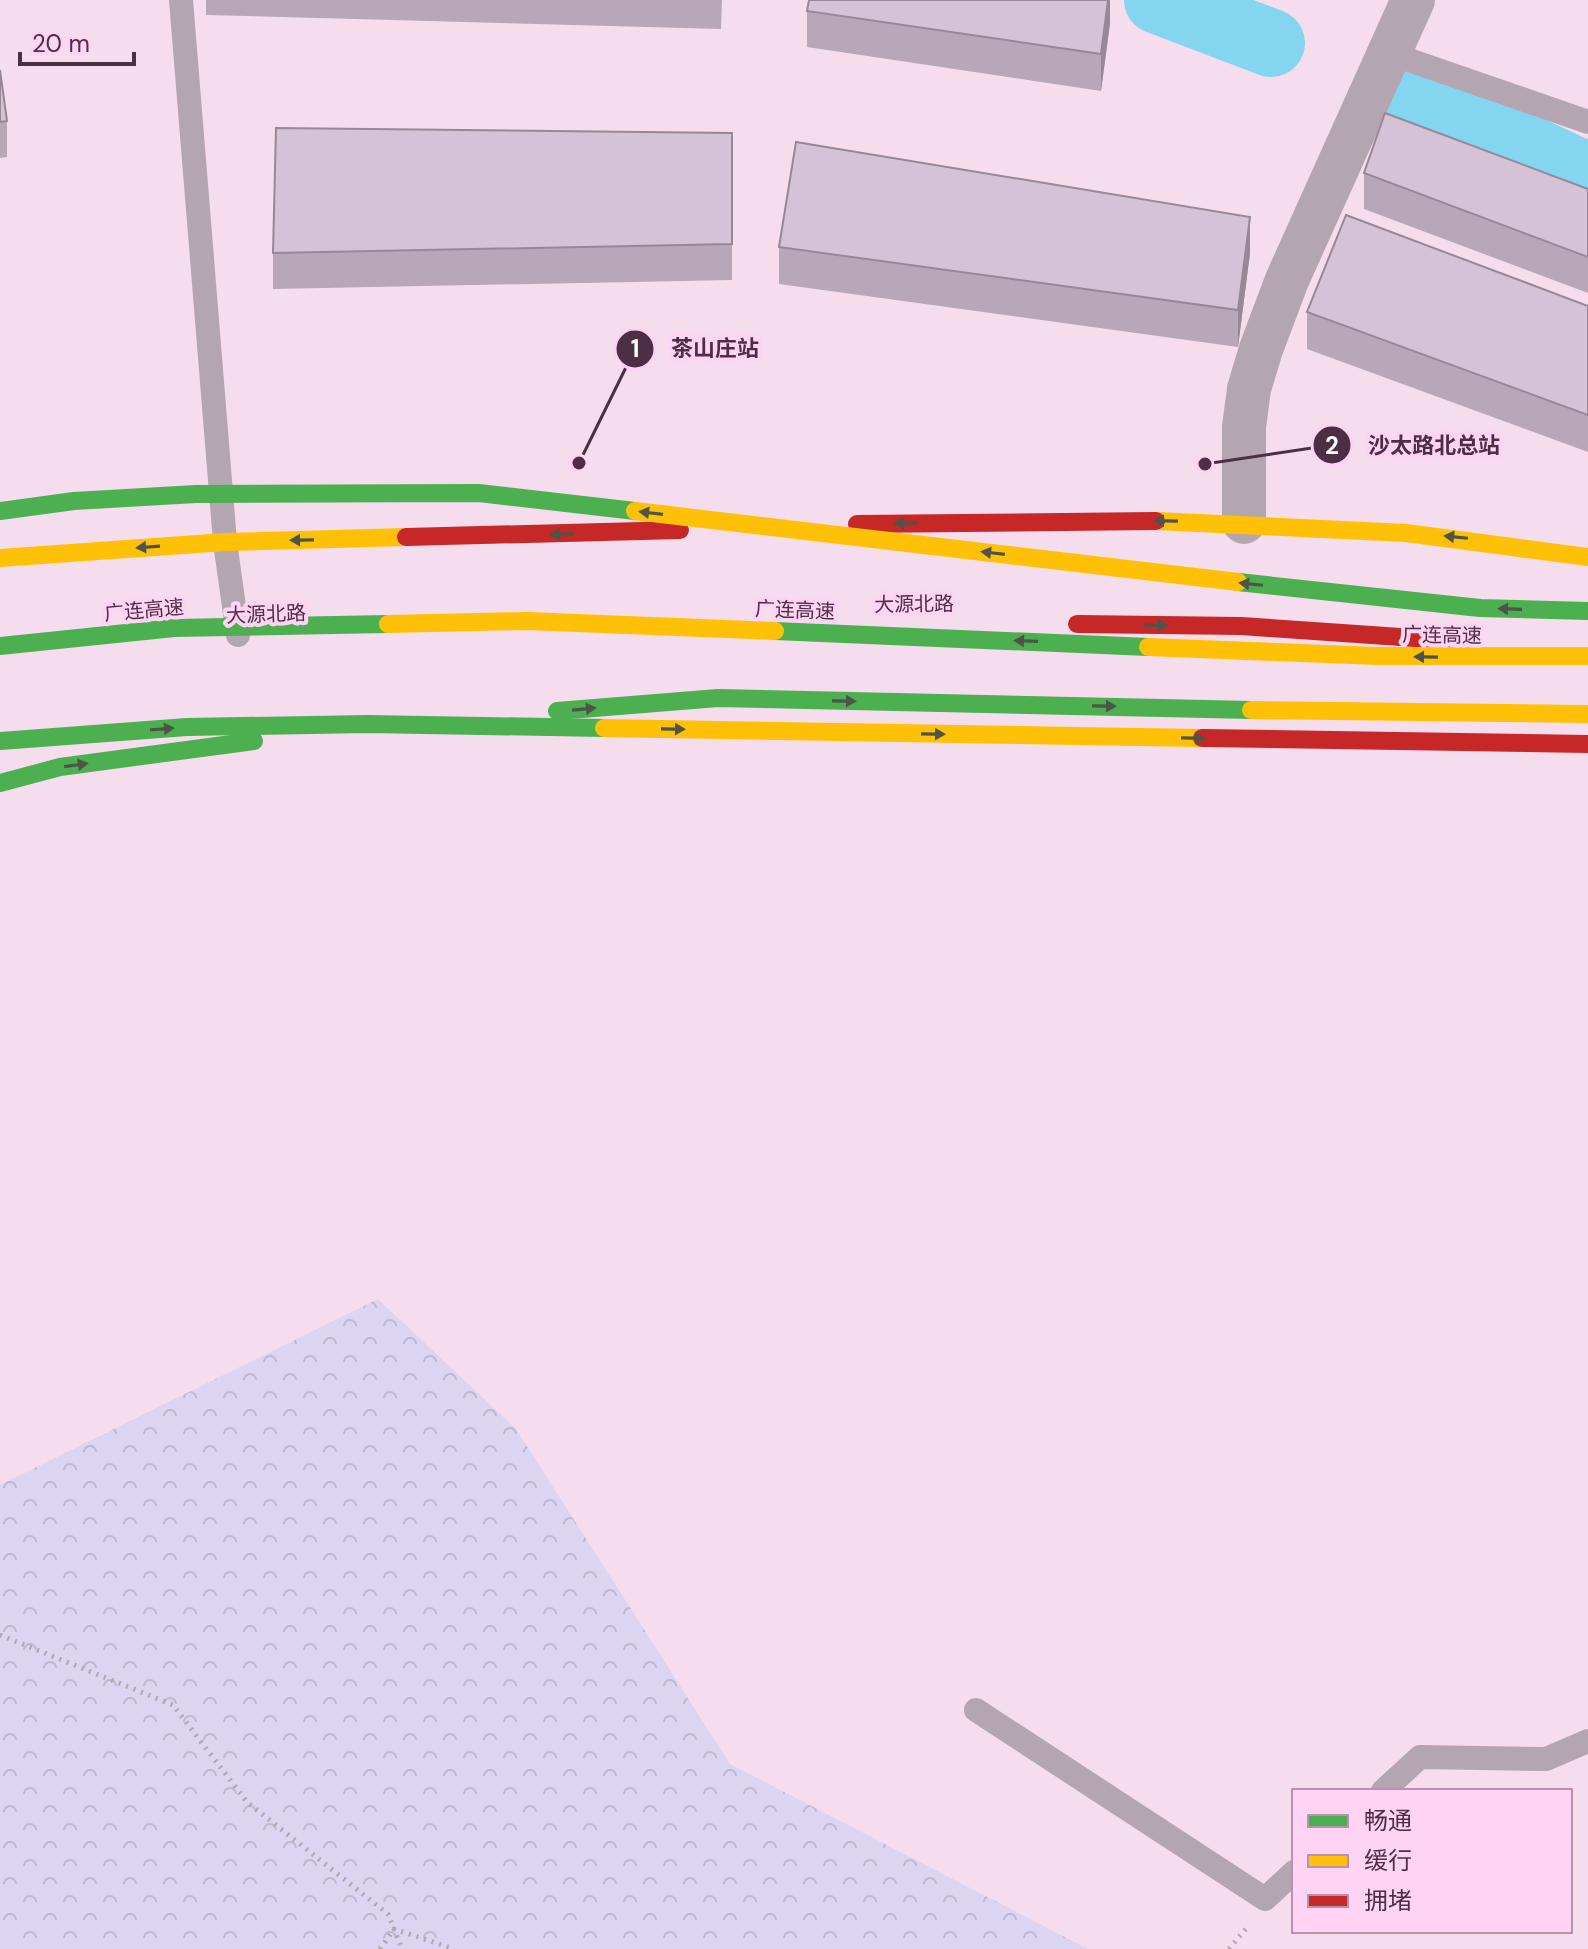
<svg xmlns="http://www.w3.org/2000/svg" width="1588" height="1949" font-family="'DM Sans','Noto Sans SC',sans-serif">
<defs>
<pattern id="forest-crowns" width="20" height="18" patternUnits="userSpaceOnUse" patternTransform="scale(2)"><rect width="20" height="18" fill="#dbd5f2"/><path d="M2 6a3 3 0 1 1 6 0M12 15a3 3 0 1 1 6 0" fill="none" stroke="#beb7d1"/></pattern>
</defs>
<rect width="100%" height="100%" fill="#f5ddee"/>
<path fill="url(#forest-crowns)" d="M378,1299L516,1429L730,1764L1088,1949H0V1485Z"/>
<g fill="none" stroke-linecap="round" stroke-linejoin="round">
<g stroke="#84d5ef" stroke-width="68">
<path d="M1158,0L1271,43"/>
<path d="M1394,86L1588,177"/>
</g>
<g stroke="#b3a5af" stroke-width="5" stroke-dasharray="2 6" stroke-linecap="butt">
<path d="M0,1635L173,1705L247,1802L388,1914L402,1949"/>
<path d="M380,1949L394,1929L454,1949"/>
<path d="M1229,1949L1249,1925"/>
</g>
<g stroke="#b4a6b0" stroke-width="24">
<path d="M181,0L225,542L238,635"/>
<path d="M1389,53L1588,122"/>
<path d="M976,1710L1265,1899L1294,1872"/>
<path d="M1383,1791L1420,1757L1546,1759L1588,1741"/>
</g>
<path stroke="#b4a6b0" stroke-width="44" d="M1244,522V427L1249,389L1261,349L1287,280L1413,0"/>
<g stroke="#4caf50" stroke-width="18">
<path d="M557,711L718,698L1251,710"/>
<path d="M0,783L60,767L254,741"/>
</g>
<g stroke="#ffc107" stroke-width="18">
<path d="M1156,521L1406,533L1588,557"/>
<path d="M0,558L225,542L406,537"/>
<path d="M1251,710L1588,714"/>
</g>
<g stroke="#c62828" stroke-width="18">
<path d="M857,524L1156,521"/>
<path d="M406,537L680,530"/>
<path d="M1077,624L1241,626L1444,640"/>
</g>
<g stroke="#4caf50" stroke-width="18">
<path d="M0,511L74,501L196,494L479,493L635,511"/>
<path d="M1238,582L1480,608L1588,611"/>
<path d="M775,631L1148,647"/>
<path d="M0,646L174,628L388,624"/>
<path d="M0,741L187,727L368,724L604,728"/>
</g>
<g stroke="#ffc107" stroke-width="18">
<path d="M635,511L1238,582"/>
<path d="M388,624L527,621L775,631"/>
<path d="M1148,647L1377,656H1588"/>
<path d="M604,728L1202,738"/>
</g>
<path stroke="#c62828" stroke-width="18" d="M1202,738L1588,744"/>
</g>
<g fill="#b8a7b9">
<path d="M206,0H722L721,29L206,15Z"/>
<path d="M1110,0V23L1101,91L807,47V11Z"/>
<path d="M0,70L7,121V157L0,158Z"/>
<path d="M732,133V280L273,289V253Z"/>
<path d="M1364,173L1588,189V293L1364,209Z"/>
<path d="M779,247L1250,253L1238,347L779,284Z"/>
<path d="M1588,306V452L1307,349V312Z"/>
</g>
<g fill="#968896">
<path d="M1108,0H1110V23L1101,91V54Z"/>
<path d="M1250,217V253L1238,347V310Z"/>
</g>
<g fill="#d6c2d7" stroke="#968896" stroke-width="2">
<path d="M809,0H1108L1101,54L807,11Z"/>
<path d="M0,70L7,121L0,122Z"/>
<path d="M1385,113L1588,189V257L1364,173Z"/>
<path d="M276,128L732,133V244L273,253Z"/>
<path d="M796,142L1250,217L1238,310L779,247Z"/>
<path d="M1346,215L1588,306V415L1307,312Z"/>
</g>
<defs><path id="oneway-solid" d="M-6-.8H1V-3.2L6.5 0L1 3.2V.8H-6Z" transform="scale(2)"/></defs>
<g fill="#4c5548">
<use href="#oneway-solid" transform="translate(651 513) rotate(-173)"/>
<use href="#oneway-solid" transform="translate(1166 521) rotate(-179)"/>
<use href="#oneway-solid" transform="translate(906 523) rotate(179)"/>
<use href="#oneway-solid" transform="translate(562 534) rotate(178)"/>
<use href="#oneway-solid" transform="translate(1456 537) rotate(-174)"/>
<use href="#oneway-solid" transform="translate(302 540) rotate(179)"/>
<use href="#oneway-solid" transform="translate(148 547) rotate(176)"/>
<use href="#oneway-solid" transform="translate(993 553) rotate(-173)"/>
<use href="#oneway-solid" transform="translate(1251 584) rotate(-174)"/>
<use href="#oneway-solid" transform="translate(1510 609) rotate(-178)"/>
<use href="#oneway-solid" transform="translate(1156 625) rotate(1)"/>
<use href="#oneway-solid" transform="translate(1026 641) rotate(-178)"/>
<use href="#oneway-solid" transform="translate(1426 657) rotate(-179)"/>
<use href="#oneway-solid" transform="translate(844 701) rotate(1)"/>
<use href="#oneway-solid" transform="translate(1104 706) rotate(1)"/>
<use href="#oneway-solid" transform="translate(584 709) rotate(-5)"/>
<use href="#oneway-solid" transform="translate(162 729) rotate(-4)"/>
<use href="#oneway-solid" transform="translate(673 729) rotate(1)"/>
<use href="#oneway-solid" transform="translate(933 734) rotate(1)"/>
<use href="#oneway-solid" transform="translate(1193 738) rotate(1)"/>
<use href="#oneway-solid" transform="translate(76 765) rotate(-8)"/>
</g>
<g text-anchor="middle" stroke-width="8" stroke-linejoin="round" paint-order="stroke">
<g font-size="20" fill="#4c2f45" stroke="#ffd3f3">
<text transform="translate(914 604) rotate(-1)" y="7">大源北路</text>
<text transform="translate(144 610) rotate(-5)" y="7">广连高速</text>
<text transform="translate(795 610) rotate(2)" y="7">广连高速</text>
<text transform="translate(266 614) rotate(-2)" y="7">大源北路</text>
<text transform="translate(1442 635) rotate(1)" y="7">广连高速</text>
</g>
</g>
<path fill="none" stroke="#4c2f45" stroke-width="3" d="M579 463L635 349M1205 464L1332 445"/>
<g fill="#4c2f45" stroke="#ffd3f3" stroke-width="3">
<circle cx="579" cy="463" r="8"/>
<circle cx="1205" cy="464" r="8"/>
<circle cx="635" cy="349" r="20"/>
<circle cx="1332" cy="445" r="20"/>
</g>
<g font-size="24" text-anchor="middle" font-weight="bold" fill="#fff">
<text x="635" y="357">1</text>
<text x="1332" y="454">2</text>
</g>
<g font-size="22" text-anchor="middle" font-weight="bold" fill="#4c2f45" stroke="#ffd3f3" stroke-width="8" stroke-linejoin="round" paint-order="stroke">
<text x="715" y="356">茶山庄站</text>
<text x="1434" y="453">沙太路北总站</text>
</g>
<rect x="1292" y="1789" width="280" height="144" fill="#ffd3f3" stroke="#b791ad" stroke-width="2"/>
<rect x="1308" y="1815" width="40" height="12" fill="#4caf50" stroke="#b791ad" stroke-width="2"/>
<text x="1364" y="1829" font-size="24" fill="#4c2f45">畅通</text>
<rect x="1308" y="1855" width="40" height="12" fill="#ffc107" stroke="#b791ad" stroke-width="2"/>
<text x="1364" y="1869" font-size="24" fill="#4c2f45">缓行</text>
<rect x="1308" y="1895" width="40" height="12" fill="#c62828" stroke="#b791ad" stroke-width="2"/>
<text x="1364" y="1909" font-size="24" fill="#4c2f45">拥堵</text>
<path d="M20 52v12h114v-12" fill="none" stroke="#4c2f45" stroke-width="4"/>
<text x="32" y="52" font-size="24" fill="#4c2f45" stroke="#ffd3f3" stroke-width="6" paint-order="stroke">20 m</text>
</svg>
